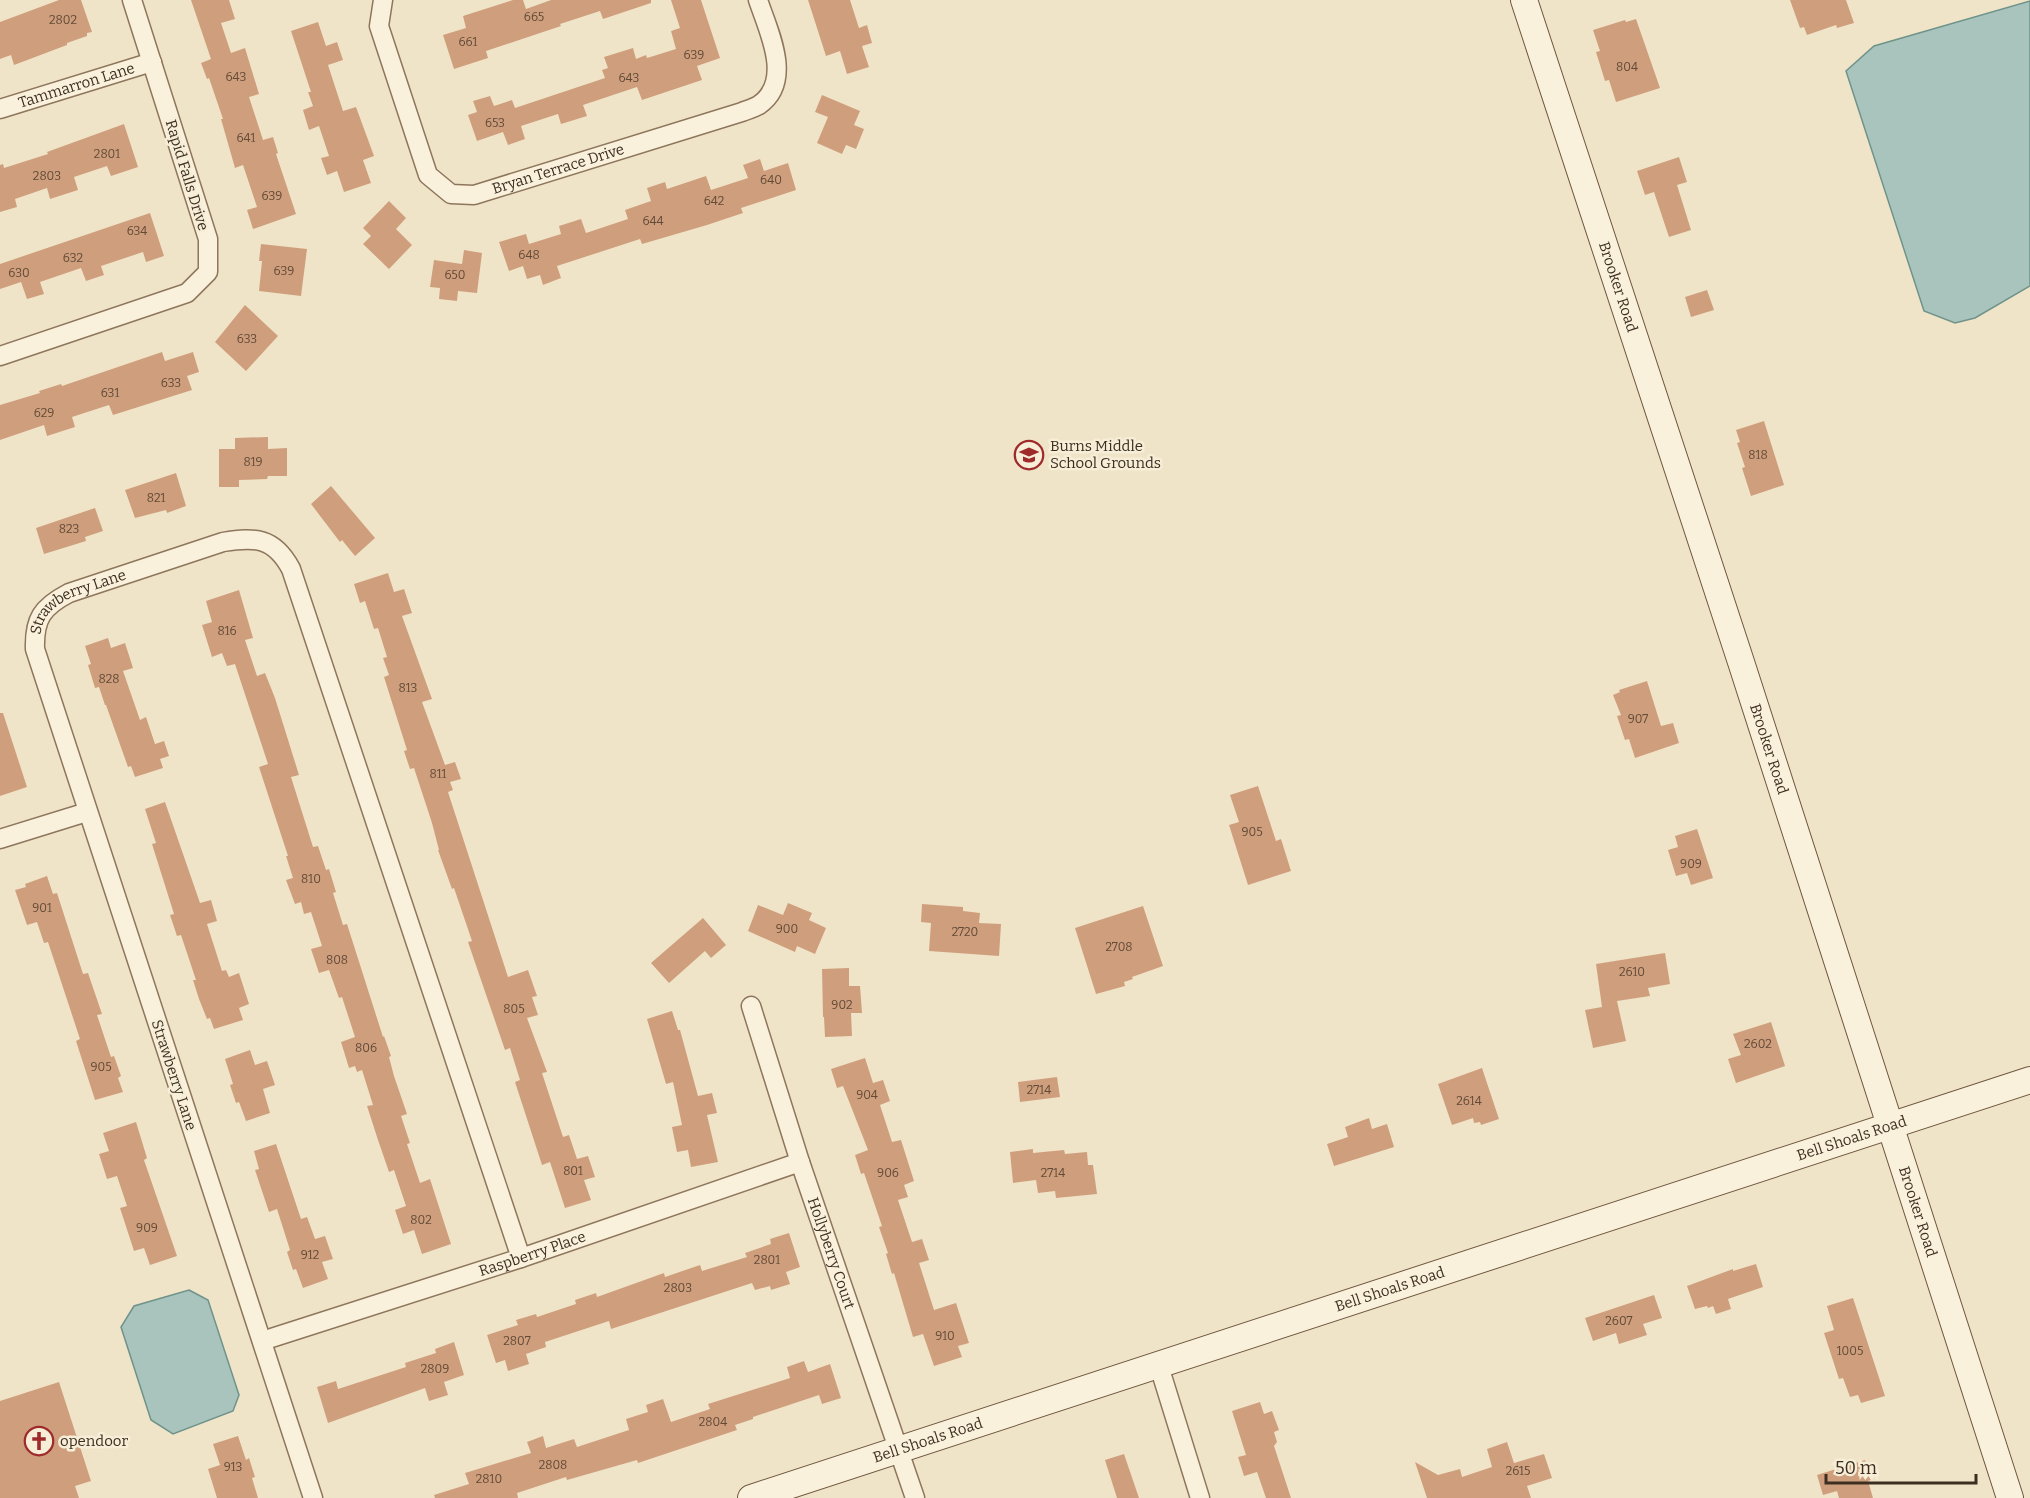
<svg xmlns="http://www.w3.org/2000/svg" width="2030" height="1498" font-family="Bitter,serif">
<rect width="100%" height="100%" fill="#f0e4c8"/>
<g fill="#a9c4bc" stroke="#6f938a" stroke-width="1.5">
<path d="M2030,1V286L1975,318L1955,323L1924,311L1846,71L1874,46Z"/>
<path d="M189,1290L208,1300L239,1395L233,1411L173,1434L151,1420L121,1327L134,1306Z"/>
</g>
<g fill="#cf9f7d">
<path d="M59,0H81L92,32L87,33V36L67,43V45L14,65L11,55L0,59V22Z"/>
<path d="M191,0H229L235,19L221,23L231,53L245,48L259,94L249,97L263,140L273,137L278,153L276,154L296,214L253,229L247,210L257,207L243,165L235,168L221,119H223L209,78L207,79L201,63L211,59Z"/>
<path d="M513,0H523L526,9L551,0H651V3L603,19L600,11L560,24L561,26L486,51L488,58L454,69L443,35L466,28L463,16Z"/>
<path d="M671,0H701L720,58L697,66L702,80L642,100L637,87L583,105L587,116L561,124L558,114L521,126L525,139L508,145L503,132L477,141L468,115L477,112L473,101L490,96L494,106L512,100L515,108L605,78L602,70L608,68L604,57L633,48L636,59L646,55L647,58L676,49L671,31L680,28Z"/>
<path d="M808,0H850L859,28L867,25L872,43L862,46L869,67L847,74L840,51L826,56Z"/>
<path d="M1790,0H1846L1854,23L1837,28L1836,25L1807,35L1804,27L1800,28Z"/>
<path d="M1636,19L1660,88L1616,102L1609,80L1605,81L1596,52L1600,51L1593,30L1625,20L1626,22Z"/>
<path d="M318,22L326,46L337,42L343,60L328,65L343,111L356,107L374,156L363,160L371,183L344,192L337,171L327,175L321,158L329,156L319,126L309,130L303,110L313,106L308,92H311L291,31Z"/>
<path d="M822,95L860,111L854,125L864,129L856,149L846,145L842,154L817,143L828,117L815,112Z"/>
<path d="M124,124L138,167L111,176L107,166L74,177L78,190L50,199L47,188L15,199L17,207L0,212V165L3,164L4,168L48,154L47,152Z"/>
<path d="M1679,157L1687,182L1677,185L1691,230L1669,237L1654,192L1645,195L1637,171Z"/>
<path d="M760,159L764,171L788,163L796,190L741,208L743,213L707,225L642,244L640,239L557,266L561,278L543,285L540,275L527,279L523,266L509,271L499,242L526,234L529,244L561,234L559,226L581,219L586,233L628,219L625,210L651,201L647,188L665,182L667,189L706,176L711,190L748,178L743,165Z"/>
<path d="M389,201L406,218L396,229L412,245L389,269L363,244L371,236L363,228Z"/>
<path d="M150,213L164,256L146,262L143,252L101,266L104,275L86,281L81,268L40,282L44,294L27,299L21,282L0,289V264Z"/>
<path d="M261,244L307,249L301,296L259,291L262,261H259Z"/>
<path d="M464,250L482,253L477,293L458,291L457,301L439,299L440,288L430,287L434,260L462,264Z"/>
<path d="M1707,290L1714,310L1691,317L1685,297Z"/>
<path d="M245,305L278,336L246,371L215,342Z"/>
<path d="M162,352L165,361L193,352L199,372L187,376L192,390L113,415L109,405L72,417L75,427L47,436L44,425L0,440V405L40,393L39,391L61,384L62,386Z"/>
<path d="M1764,421L1784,485L1751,496L1742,468L1745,467L1737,443L1740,442L1736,430Z"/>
<path d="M268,437V449L287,448V476H268L267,479L239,480V487H219V449H235V438Z"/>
<path d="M176,473L186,506L167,513L166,510L135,518L125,490Z"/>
<path d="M331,486L375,538L355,556L342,540L340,542L311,504Z"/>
<path d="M95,508L103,531L85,537L86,541L44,554L36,528Z"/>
<path d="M388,573L394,592L404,589L412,613L402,616L432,699L422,702L445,765L455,762L461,779L450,782L453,790L448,792L508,977L528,970L537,996L532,997L538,1015L527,1018L547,1072L542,1073L563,1137L569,1135L577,1159L588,1156L595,1177L584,1180L591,1200L565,1208L550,1162L542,1165L515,1082L520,1080L510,1048L505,1050L468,942L472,941L454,888L452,889L438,850H439L432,823L414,768L410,769L404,751L407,750L384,677L389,675L383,658L387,657L378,628L374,629L365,601L360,603L354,584Z"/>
<path d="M239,590L253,638L245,640L257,676L265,673L275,698L299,775L291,777L313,847L318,846L326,870L329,869L336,892L333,893L343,925L347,924L383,1037L384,1036L391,1056L389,1057L394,1076L407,1114L401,1116L410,1143L407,1144L420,1183L430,1179L451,1244L422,1254L414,1230L403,1234L395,1210L406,1206L394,1170L389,1172L378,1140L367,1106L373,1105L362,1070L357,1072L355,1066L349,1068L341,1042L355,1037L342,997L339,998L329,970L319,973L311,949L322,946L311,912L304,914L301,902L295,904L286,880L293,878L286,856H288L259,767L268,764L235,664L227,666L222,653L212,657L202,625L212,622L206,601Z"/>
<path d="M108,638L111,648L125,643L133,668L123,671L140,720L146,717L155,744L164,741L169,756L160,759L163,768L135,777L131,766L128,767L106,705H105L99,687L95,688L88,665L91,664L85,646Z"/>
<path d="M1647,681L1661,726L1673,723L1679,743L1635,758L1629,739L1625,740L1617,716L1621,715L1613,695L1620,692L1619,690Z"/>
<path d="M0,713H3L27,787L0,796Z"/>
<path d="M1258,786L1276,841L1281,839L1291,871L1248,885L1229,825L1239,822L1230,795Z"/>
<path d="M165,802L200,903L211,900L217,921L207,924L222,971L226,970L229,977L239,973L249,1004L239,1008L243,1020L214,1029L210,1018L207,1019L199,999L193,980H196L181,935L177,936L170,915L174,914L152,844L156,843L145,809Z"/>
<path d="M1697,829L1713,878L1691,885L1687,873L1676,876L1668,850L1678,847L1675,836Z"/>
<path d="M47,876L53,894L57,893L83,974L88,973L102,1014L97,1015L111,1057L114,1056L121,1076L118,1078L123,1092L95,1100L76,1041L80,1039L48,942L44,943L37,922L27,925L15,890L26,887L25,884Z"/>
<path d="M788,903L812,913L809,920L826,928L815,954L797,946L795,952L748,931L758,905L783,915Z"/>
<path d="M922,904L963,907V911L980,913L979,923L1001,924L999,956L929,951L931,923L921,922Z"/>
<path d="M1143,906L1163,966L1132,977L1133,979L1124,982L1125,986L1096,994L1075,928Z"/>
<path d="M703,918L726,945L711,958L705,951L669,983L651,963Z"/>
<path d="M1665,953L1670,984L1648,988L1650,996L1617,1001L1626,1041L1593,1048L1585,1010L1602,1007L1596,964Z"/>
<path d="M849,968V986H860L862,1013H851L852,1036L825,1037L824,1017H823L822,969Z"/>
<path d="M672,1011L678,1030H680L698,1096L712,1093L717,1113L707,1115L718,1162L691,1167L688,1150L677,1152L672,1127L682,1125L673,1082L666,1084L647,1019Z"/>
<path d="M1771,1022L1785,1066L1736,1083L1728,1059L1741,1055L1733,1034Z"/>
<path d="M250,1050L255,1065L267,1061L275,1085L263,1089L270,1113L246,1121L239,1102L236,1103L230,1085L233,1084L225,1059Z"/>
<path d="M865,1058L873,1083L883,1080L890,1101L880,1105L892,1142L901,1140L914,1181L904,1185L908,1197L898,1200L912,1242L922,1239L929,1260L919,1263L934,1310L956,1303L969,1343L958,1346L962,1357L934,1366L923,1334L913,1337L894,1273L892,1274L886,1254L888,1253L879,1227L882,1226L864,1173L861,1174L855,1155L868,1150L843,1086L837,1088L831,1069Z"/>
<path d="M1482,1068L1499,1119L1481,1125L1480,1122L1474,1123L1473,1118L1452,1125L1438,1084Z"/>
<path d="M1057,1077L1060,1097L1020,1102L1018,1082Z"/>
<path d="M1369,1118L1372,1129L1387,1124L1394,1147L1334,1166L1327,1144L1348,1137L1345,1127Z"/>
<path d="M136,1122L147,1158L144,1160L177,1256L150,1265L144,1248L134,1251L120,1208L127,1206L117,1176L107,1179L99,1154L109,1151L103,1133Z"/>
<path d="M276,1144L301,1219L307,1217L315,1239L325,1236L333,1259L322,1262L328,1279L303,1288L296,1269L293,1270L287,1252L290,1250L277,1209L269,1212L255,1170L259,1169L254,1151Z"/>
<path d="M1033,1149V1153L1064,1150L1065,1154L1087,1152L1088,1165H1093L1097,1194L1056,1198L1055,1191L1038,1193L1036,1180L1013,1183L1010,1152Z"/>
<path d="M789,1233L800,1267L786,1272L790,1284L771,1290L770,1286L755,1290L752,1283L611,1329L609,1321L545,1342L546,1347L526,1354L529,1364L508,1371L505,1360L496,1363L487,1335L518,1325L516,1320L536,1314L537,1317L576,1304L575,1300L596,1293L597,1297L664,1273L665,1277L700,1265L702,1271L747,1257L745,1253L771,1244L770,1239Z"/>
<path d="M1756,1264L1763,1287L1728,1299L1731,1309L1716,1314L1713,1306L1708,1308L1707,1306L1695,1309L1687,1286L1733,1269V1271Z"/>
<path d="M1654,1295L1662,1318L1643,1324L1647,1335L1619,1344L1616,1333L1593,1341L1585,1318Z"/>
<path d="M1853,1298L1885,1396L1861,1403L1858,1395L1850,1397L1843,1378L1839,1379L1824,1333L1834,1330L1827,1306Z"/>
<path d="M454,1342L464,1375L444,1382L448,1395L429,1401L425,1388L328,1423L317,1387L336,1381L338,1389L406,1367L405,1363L436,1353L435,1349Z"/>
<path d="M804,1361L808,1372L830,1364L841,1398L822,1404L819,1395L753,1417V1419L735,1425L737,1430L638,1463L637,1460L567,1480L566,1477L517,1493L518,1498H435L434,1495L469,1484L465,1473L531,1453L527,1442L543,1436L546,1448L574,1439L577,1447L629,1430L626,1419L648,1412L646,1405L663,1399L671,1422L710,1409L708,1404L790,1378L787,1367Z"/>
<path d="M59,1382L91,1481L75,1486L79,1498H0V1401Z"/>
<path d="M1260,1402L1264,1414L1272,1411L1279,1430L1274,1432L1277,1442L1274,1446L1291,1498H1266L1257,1472L1244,1476L1238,1457L1246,1455L1232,1411Z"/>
<path d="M238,1436L246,1460L249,1458L255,1477L252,1478L258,1498H217L208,1469L220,1465L213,1444Z"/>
<path d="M1507,1442L1514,1463L1544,1454L1552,1478L1527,1486L1531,1498H1427L1415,1462L1438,1475L1460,1469L1462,1477L1492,1467L1487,1449Z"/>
<path d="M1124,1454L1139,1498H1117L1105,1460Z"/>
<path d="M1865,1460L1871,1480L1868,1481L1873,1498H1839L1837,1491L1823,1495L1817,1475Z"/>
</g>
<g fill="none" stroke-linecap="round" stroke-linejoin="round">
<g stroke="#8d765c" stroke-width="21">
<g id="street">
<path id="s1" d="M383,0L379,26L428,175L451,194L474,195L742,112C747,110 754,108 759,105C794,81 768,30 758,0"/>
<path id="s2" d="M0,109L152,62"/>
<path d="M0,356L187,293L208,272V239L132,0"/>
<path d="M0,839L87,812"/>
<path id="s3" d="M751,1006L800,1162L915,1498"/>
<path id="s4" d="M262,1341L521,1258L800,1162"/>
<path d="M1159,1366L1200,1498"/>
<path id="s5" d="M313,1498L35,649C34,619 42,607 69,593L223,542C255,537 274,537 291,569L521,1258"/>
</g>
</g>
<g stroke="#6f573f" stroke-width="28">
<g id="secondary">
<path id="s6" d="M1524,0L1741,662L2010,1498"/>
<path id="s7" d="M751,1498L2030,1080"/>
</g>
</g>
<use href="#street" stroke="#faf1dc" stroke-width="18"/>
<use href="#secondary" stroke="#faf1dc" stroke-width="26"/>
</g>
<defs>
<g id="school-ring" transform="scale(1.5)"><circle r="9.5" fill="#f7eed8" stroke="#9e2a2b" stroke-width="1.5"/><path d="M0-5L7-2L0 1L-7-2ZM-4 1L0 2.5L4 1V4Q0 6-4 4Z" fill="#9e2a2b"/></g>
<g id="church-ring" transform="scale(1.5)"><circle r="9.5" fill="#f7eed8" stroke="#9e2a2b" stroke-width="1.5"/><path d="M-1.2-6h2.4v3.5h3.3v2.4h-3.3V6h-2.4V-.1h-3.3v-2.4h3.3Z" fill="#9e2a2b"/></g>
</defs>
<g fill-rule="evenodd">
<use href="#school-ring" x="1029" y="455"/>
<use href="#church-ring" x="39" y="1441"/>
</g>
<g text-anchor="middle" stroke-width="5" stroke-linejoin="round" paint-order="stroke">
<g font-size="12" fill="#624a37">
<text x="534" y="21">665</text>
<text x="63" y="24">2802</text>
<text x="468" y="46">661</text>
<text x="694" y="59">639</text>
<text x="1627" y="71">804</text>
<text x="236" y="81">643</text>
<text x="629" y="82">643</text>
<text x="495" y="127">653</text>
<text x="246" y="142">641</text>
<text x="107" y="158">2801</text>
<text x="47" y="180">2803</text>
<text x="771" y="184">640</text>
<text x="272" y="200">639</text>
<text x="714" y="205">642</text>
<text x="653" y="225">644</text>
<text x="137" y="235">634</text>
<text x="529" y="259">648</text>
<text x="73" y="262">632</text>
<text x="284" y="275">639</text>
<text x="19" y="277">630</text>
<text x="455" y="279">650</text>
<text x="247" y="343">633</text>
<text x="171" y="387">633</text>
<text x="110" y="397">631</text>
<text x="44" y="417">629</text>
<text x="1758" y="459">818</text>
<text x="253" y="466">819</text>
<text x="156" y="502">821</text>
<text x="69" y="533">823</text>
<text x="227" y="635">816</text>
<text x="109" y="683">828</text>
<text x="408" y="692">813</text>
<text x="1638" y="723">907</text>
<text x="438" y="778">811</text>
<text x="1252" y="836">905</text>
<text x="1691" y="868">909</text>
<text x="311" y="883">810</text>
<text x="42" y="912">901</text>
<text x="787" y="933">900</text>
<text x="965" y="936">2720</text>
<text x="1119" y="951">2708</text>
<text x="337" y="964">808</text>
<text x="1632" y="976">2610</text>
<text x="842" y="1009">902</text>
<text x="514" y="1013">805</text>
<text x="1758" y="1048">2602</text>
<text x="366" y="1052">806</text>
<text x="101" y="1071">905</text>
<text x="1039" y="1094">2714</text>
<text x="867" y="1099">904</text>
<text x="1469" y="1105">2614</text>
<text x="573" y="1175">801</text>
<text x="888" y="1177">906</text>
<text x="1053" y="1177">2714</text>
<text x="421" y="1224">802</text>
<text x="147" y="1232">909</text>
<text x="310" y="1259">912</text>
<text x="767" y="1264">2801</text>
<text x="678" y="1292">2803</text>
<text x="1619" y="1325">2607</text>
<text x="945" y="1340">910</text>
<text x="517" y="1345">2807</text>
<text x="1850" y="1355">1005</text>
<text x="435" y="1373">2809</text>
<text x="713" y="1426">2804</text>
<text x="553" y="1469">2808</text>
<text x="233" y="1471">913</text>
<text x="1518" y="1475">2615</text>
<text x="489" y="1483">2810</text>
</g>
<g font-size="15" fill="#3d2e20" stroke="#f7eed8">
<text dy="5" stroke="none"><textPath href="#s2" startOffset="80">Tammarron Lane</textPath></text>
<text dy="5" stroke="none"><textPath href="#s1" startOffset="324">Bryan Terrace Drive</textPath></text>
<text transform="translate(187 175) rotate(73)" y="5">Rapid Falls Drive</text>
<text dy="5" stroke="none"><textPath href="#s6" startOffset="302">Brooker Road</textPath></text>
<text dy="5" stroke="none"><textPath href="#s5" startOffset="966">Strawberry Lane</textPath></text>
<text dy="5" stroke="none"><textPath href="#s6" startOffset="788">Brooker Road</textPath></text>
<text transform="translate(174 1075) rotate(72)" y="5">Strawberry Lane</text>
<text dy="5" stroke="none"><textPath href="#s7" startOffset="1158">Bell Shoals Road</textPath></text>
<text dy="5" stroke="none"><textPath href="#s6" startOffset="1274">Brooker Road</textPath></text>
<text dy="5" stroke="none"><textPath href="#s3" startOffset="260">Hollyberry Court</textPath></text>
<text dy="5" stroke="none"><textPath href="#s4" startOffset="284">Raspberry Place</textPath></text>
<text dy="5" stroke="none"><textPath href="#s7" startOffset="672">Bell Shoals Road</textPath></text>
<text dy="5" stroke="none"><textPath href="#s7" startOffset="186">Bell Shoals Road</textPath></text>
</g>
<g font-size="15" fill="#3d2e20" stroke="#f7eed8" text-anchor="start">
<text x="1050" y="451">Burns Middle<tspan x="1050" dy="17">School Grounds</tspan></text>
<text x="60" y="1446">opendoor</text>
</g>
</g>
<path d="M1826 1474v9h150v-9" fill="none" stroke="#3d2e20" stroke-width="3"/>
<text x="1835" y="1474" font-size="18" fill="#3d2e20" stroke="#f7eed8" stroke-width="4.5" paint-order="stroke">50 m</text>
</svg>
